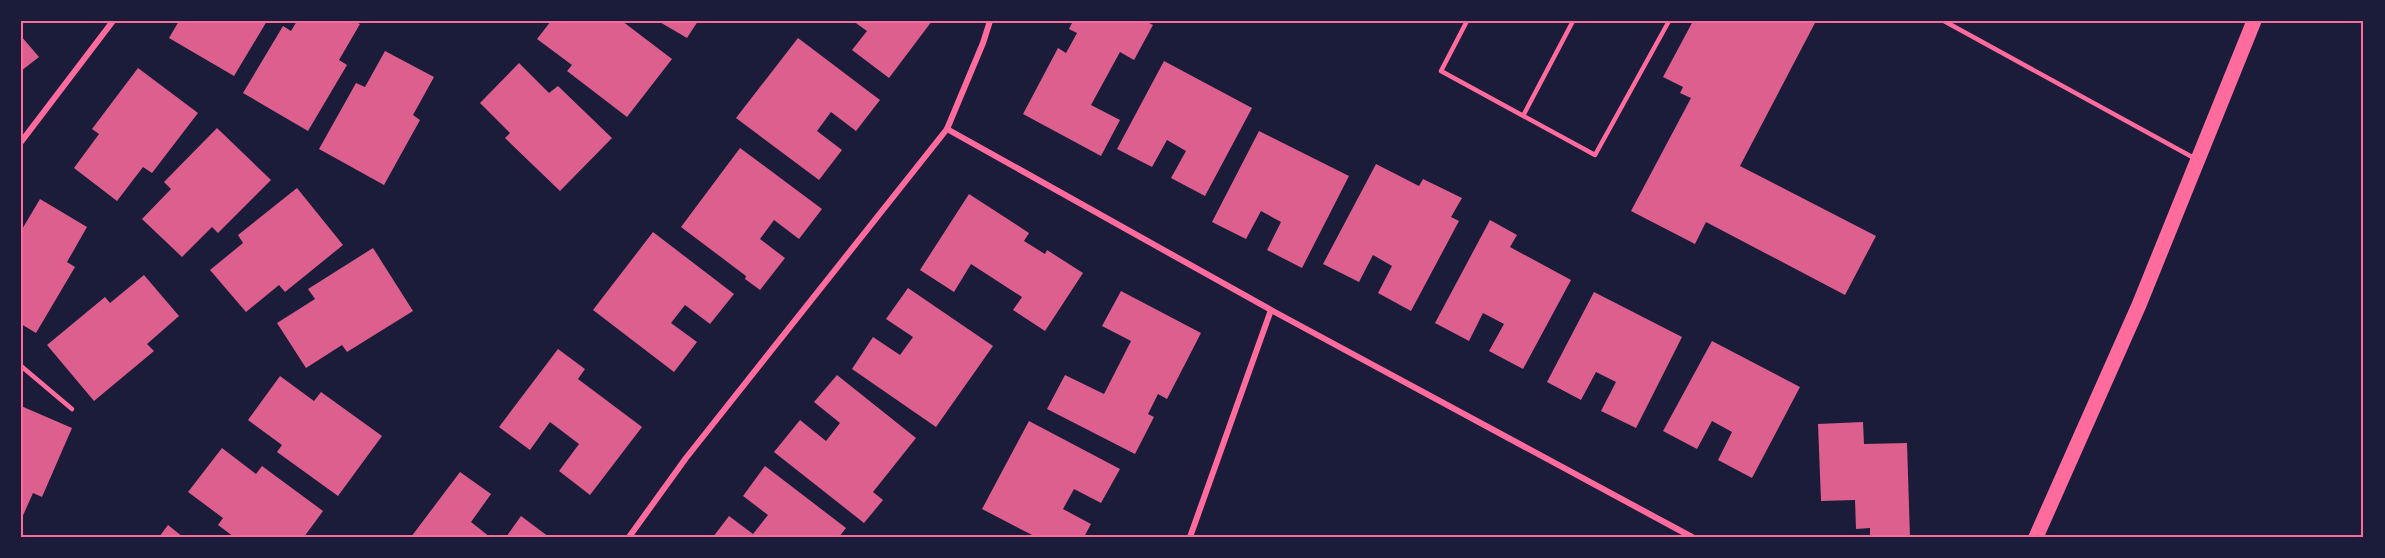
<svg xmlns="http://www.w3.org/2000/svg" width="2385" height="558" font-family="'Alegreya Sans',sans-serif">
<rect width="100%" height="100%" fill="#1b1b3a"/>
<g fill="#dd5f8e">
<path d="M179,21H267L234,76L169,38Z"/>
<path d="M297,21H354L360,24L339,60L347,65L308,131L243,93L283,26L291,31Z"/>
<path d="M551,21H622L672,59L627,117L567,71L572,65L537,39Z"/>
<path d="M658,21H698L687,38Z"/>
<path d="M853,21H932L889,78L852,50L867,31Z"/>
<path d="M1073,21H1145L1153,25L1134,60L1120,52L1091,105L1120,120L1101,156L1023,114L1058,48L1066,53L1077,33L1069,29Z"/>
<path d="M1693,21H1816L1740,166L1876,236L1845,295L1706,222L1695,244L1631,211L1691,98L1680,93L1683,87L1663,77Z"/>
<path d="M21,36L39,57L21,71Z"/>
<path d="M798,38L880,100L856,131L831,112L817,131L842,150L819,180L736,118Z"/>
<path d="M385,51L434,77L413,115L420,120L384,185L319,149L356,83L365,87Z"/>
<path d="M1164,61L1252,108L1205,196L1171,178L1186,151L1167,140L1152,167L1117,149Z"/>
<path d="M519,63L549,93L558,86L612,138L560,191L505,138L510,133L480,103Z"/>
<path d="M138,68L198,113L152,173L143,167L117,201L74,168L99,134L92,129Z"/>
<path d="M217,128L271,180L218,233L212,227L182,257L142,219L171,189L164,182Z"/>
<path d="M1259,131L1349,176L1302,268L1267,250L1281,222L1261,211L1246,239L1212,222Z"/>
<path d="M740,148L822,209L799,239L774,220L760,239L785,258L760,290L745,279L746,276L681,227Z"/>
<path d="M1376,164L1419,186L1423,179L1462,198L1451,217L1459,221L1411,311L1378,293L1392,266L1373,255L1359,282L1323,264Z"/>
<path d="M297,188L343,245L285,292L279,285L246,312L210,270L243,243L238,235Z"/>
<path d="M969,194L1029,233L1024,241L1045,254L1047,250L1083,273L1045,331L1013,310L1022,297L971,264L954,292L920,270Z"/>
<path d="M40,199L87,227L67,262L75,267L36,333L21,324V231Z"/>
<path d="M1490,220L1517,235L1510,247L1571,280L1523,369L1489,351L1504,324L1483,313L1469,341L1435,323Z"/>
<path d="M653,232L734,294L710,324L685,305L671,323L697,342L674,372L593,310Z"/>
<path d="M373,248L413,311L347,352L342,345L306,368L277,323L315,299L308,289Z"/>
<path d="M144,275L179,316L147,344L154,351L94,401L47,345L105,297L110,303Z"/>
<path d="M908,288L993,346L936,427L852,369L873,337L900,355L913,337L886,319Z"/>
<path d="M1121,291L1201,333L1167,399L1158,394L1148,414L1154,417L1135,454L1047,409L1065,375L1104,394L1131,341L1102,326Z"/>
<path d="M1594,292L1682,337L1636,428L1601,411L1616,382L1596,372L1581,400L1547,382Z"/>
<path d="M1712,341L1800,387L1752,478L1718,460L1732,432L1712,421L1697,449L1663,431Z"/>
<path d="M558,349L585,369L578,379L642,427L590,495L559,471L579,444L550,422L530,450L499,427Z"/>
<path d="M837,375L916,438L873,492L883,500L864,523L774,452L800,420L826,441L840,423L814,402Z"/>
<path d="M280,376L314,401L321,392L382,436L338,496L277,452L282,445L248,420Z"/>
<path d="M21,406L72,428L42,497L33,493L21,520Z"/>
<path d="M1029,421L1120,469L1101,503L1074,489L1063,509L1091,524L1084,537H1036L982,509Z"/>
<path d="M1863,422L1864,444L1907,443L1910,537H1870V528L1856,529L1855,500L1821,501L1818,424Z"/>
<path d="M222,448L256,474L262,466L323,511L304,537H234L218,525L223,518L188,492Z"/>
<path d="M765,466L846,528L839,537H713L729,516L753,534L768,515L743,496Z"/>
<path d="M460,472L491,494L471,522L490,537H411Z"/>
<path d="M521,516L549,537H506Z"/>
<path d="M168,525L183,537H159Z"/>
</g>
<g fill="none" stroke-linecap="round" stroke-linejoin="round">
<g stroke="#ff6b9d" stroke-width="4.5">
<path d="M1467,21L1441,71L1595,155L1669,21"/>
<path d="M1944,21L2194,158"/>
<path d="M1524,114L1573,21"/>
<path d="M21,366L72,409"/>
</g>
<g stroke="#ff6b9d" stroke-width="6">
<path d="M947,129L1271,310L1692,537"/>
<path d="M21,142L113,21"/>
<path d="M629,537L686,458L947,129L983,43L990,21"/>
<path d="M1190,537L1271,310"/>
</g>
<path stroke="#ff6b9d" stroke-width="15" d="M2036,537L2139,305L2254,21"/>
</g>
<rect width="2385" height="558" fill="none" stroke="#1b1b3a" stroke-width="45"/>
<rect x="22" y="22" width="2340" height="514" fill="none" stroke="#ff6b9d" stroke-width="2"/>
</svg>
